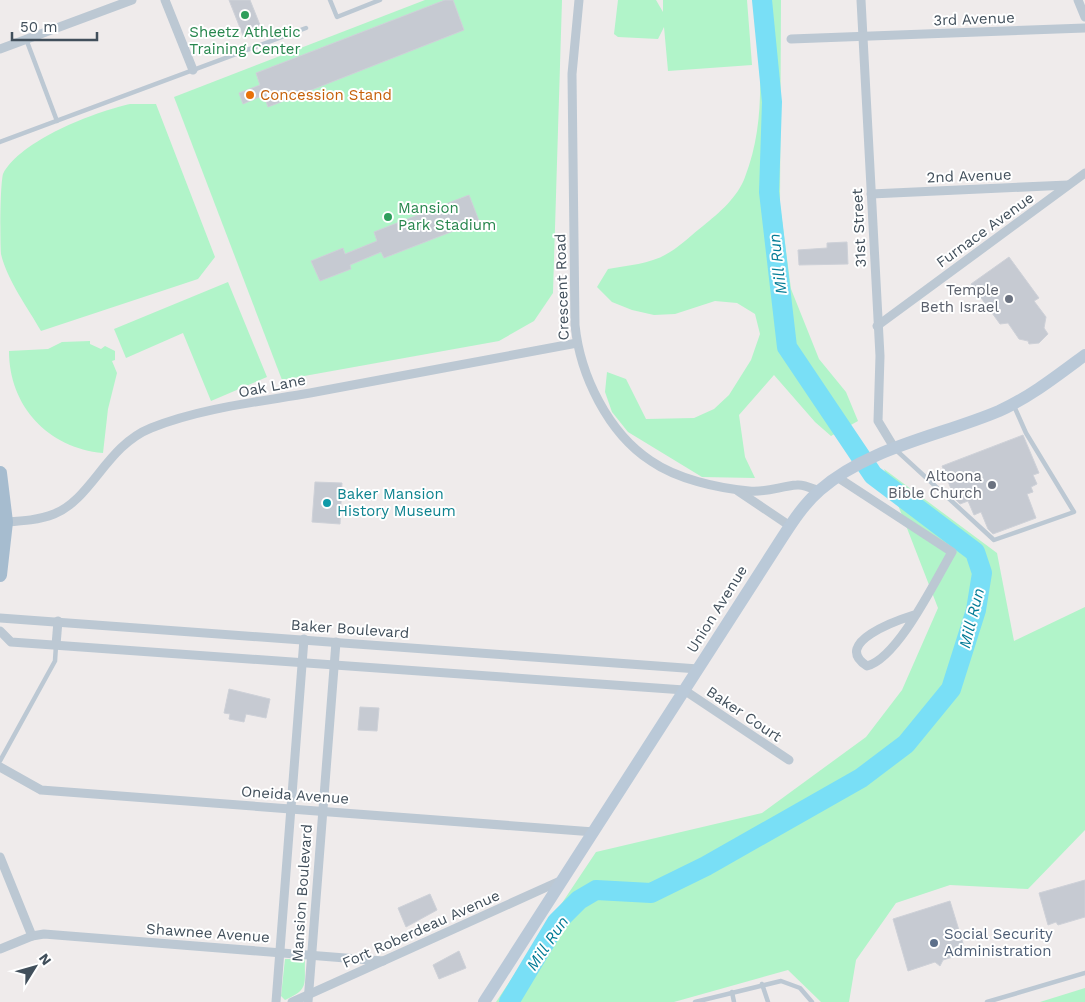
<svg xmlns="http://www.w3.org/2000/svg" width="1085" height="1002" font-family="'Work Sans',sans-serif">
<rect width="100%" height="100%" fill="#efebeb"/>
<g fill="#b1f4c9">
<path d="M425,0H562L553,293L534,321L499,341L282,380L174,97Z"/>
<path d="M618,0H656L663,12V0H747L752,65L668,71L664,27L658,39L618,37L614,34Z"/>
<path d="M755,0H781L780,205L791,289L819,359L846,392L858,421L831,436L815,422L774,375L739,415L745,457L755,478L702,477L628,432L612,412L605,392L607,372L626,379L646,419L694,418L714,409L729,395L751,360L760,334L755,314L737,303L715,301L675,314L654,315L632,310L612,302L597,287L608,269C629,265 652,264 670,252C682,245 692,234 703,226C719,213 738,197 745,177C767,121 760,59 755,0Z"/>
<path d="M130,104H156L215,257L198,279L41,331C28,308 7,280 1,254C0,240 0,186 3,174C21,140 94,112 130,104Z"/>
<path d="M228,282L267,377L211,401L183,333L126,358L114,329Z"/>
<path d="M90,341V344L101,349L105,346L115,351V360L112,361L117,373L108,409L103,453C48,448 9,406 9,351L48,349L62,342Z"/>
<path d="M884,469L997,553L1014,641L1085,607V830L1028,889L950,885L896,903L856,960L849,1002H821L788,970L674,1002H496L596,852L762,813L866,737L902,690L938,608Z"/>
<path d="M285,959H305C304,984 310,989 285,1000L281,996Z"/>
<path d="M1085,988V1002H1040Z"/>
</g>
<g fill="none" stroke-linecap="round" stroke-linejoin="round">
<path stroke="#79dff6" stroke-width="20" d="M509,1002L557,922L579,900L596,890L651,893L706,866L861,778L906,744L951,689L976,610L982,573L975,552L873,475L787,347L769,192L772,102L762,0"/>
</g>
<g fill="#c6cad2" stroke="#ced1d8">
<path d="M229,0H250L262,30L244,38Z"/>
<path d="M445,0H453L464,30L268,107L264,95L243,104L239,93L260,85L256,73Z"/>
<path d="M469,195L479,221L384,258L381,252L350,265L351,269L320,281L311,261L343,248L345,254L377,241L374,232Z"/>
<path d="M847,242L848,264L799,265L798,250L827,248V243Z"/>
<path d="M1009,257L1039,298L1034,301L1046,317L1044,328L1048,334L1039,343L1029,344L1028,341L1019,339L1008,323L1000,324L971,284Z"/>
<path d="M1023,435L1039,473L1033,475L1037,484L1031,487L1033,492L1027,494L1036,518L993,534L988,529L981,512L974,515L968,501L960,504L955,499L942,466Z"/>
<path d="M315,482L342,483L340,524L312,522Z"/>
<path d="M229,689L270,699L266,718L246,714L244,722L229,719L230,714L224,713Z"/>
<path d="M360,707L379,708L377,731L358,730Z"/>
<path d="M1085,880V917L1058,925L1056,922L1048,925L1039,893Z"/>
<path d="M430,894L437,910L406,927L398,908Z"/>
<path d="M950,901L966,953L943,960L940,966L935,962L908,971L893,919Z"/>
<path d="M459,951L466,968L439,979L433,965Z"/>
</g>
<g fill="none" stroke-linecap="round" stroke-linejoin="round">
<g stroke="#bcc8d3" stroke-width="4.5">
<path d="M330,0L337,17L380,0"/>
<path d="M26,39L57,121"/>
<path d="M0,142L306,28"/>
<path d="M896,450L994,540L1074,512L1026,433L1014,406"/>
<path d="M0,761L55,661L56,645"/>
<path d="M762,984L768,1002"/>
<path d="M732,992L734,1002"/>
<path d="M695,1002L781,981L800,988L812,1002"/>
<path d="M987,1002L1085,973"/>
</g>
<g stroke="#bcc8d3" stroke-width="9">
<path d="M165,0L193,70"/>
<path d="M579,0L572,74L575,325C580,375 608,433 651,461C677,479 717,488 749,491C766,493 781,486 797,485C804,484 813,489 819,491"/>
<path d="M861,0L880,356L878,421L895,449"/>
<path d="M1078,0L1085,17"/>
<path d="M791,39L1085,28"/>
<path d="M0,49L132,0"/>
<path d="M871,194L1068,185"/>
<path d="M877,326L1085,173"/>
<path d="M837,477L952,552C935,581 898,658 867,666C831,643 898,620 914,615"/>
<path d="M738,491L790,526"/>
<path d="M6,522C22,521 39,520 54,514C92,499 106,446 151,428C201,408 258,402 310,393C399,376 488,360 577,343"/>
<path d="M0,618L698,669"/>
<path d="M0,631L11,642L684,690L789,760"/>
<path d="M56,645L58,621"/>
<path d="M0,767L41,790L594,832"/>
<path d="M0,857L32,936"/>
<path d="M0,949L32,936L44,934L383,961"/>
<path d="M276,1002L304,639"/>
<path d="M292,1002L560,881"/>
<path d="M308,1002L336,642"/>
</g>
<path stroke="#bac9d8" stroke-width="12" d="M484,1002L782,538C793,521 804,504 820,490C869,447 940,436 999,411C1030,397 1058,375 1085,355"/>
<path stroke="#a6bccf" stroke-width="14" d="M0,473L6,522L0,575"/>
</g>
<g fill="#2e9e5b" stroke="#fff" stroke-width="2">
<circle cx="245" cy="15" r="5"/>
<circle cx="388" cy="217" r="5"/>
</g>
<circle fill="#e8710a" stroke="#fff" stroke-width="2" cx="250" cy="95" r="5"/>
<g fill="#6b7280" stroke="#fff" stroke-width="2">
<circle cx="1009" cy="299" r="5"/>
<circle cx="992" cy="485" r="5"/>
</g>
<circle fill="#0f9aa8" stroke="#fff" stroke-width="2" cx="327" cy="503" r="5"/>
<circle fill="#5c6f8a" stroke="#fff" stroke-width="2" cx="934" cy="943" r="5"/>
<g text-anchor="middle" stroke-width="4" stroke-linejoin="round" paint-order="stroke">
<g font-size="15" fill="#414f5b" stroke="#fff">
<text transform="translate(974 19) rotate(-2)" y="5">3rd Avenue</text>
<text transform="translate(969 176) rotate(-2)" y="5">2nd Avenue</text>
<text transform="translate(859 228) rotate(-93)" y="5">31st Street</text>
<text transform="translate(985 230) rotate(-36)" y="5">Furnace Avenue</text>
<text transform="translate(562 287) rotate(-92)" y="5">Crescent Road</text>
<text transform="translate(272 386) rotate(-11)" y="5">Oak Lane</text>
<text transform="translate(717 609) rotate(-58)" y="5">Union Avenue</text>
<text transform="translate(350 629) rotate(4)" y="5">Baker Boulevard</text>
<text transform="translate(744 714) rotate(34)" y="5">Baker Court</text>
<text transform="translate(295 795) rotate(4)" y="5">Oneida Avenue</text>
<text transform="translate(302 893) rotate(-86)" y="5">Mansion Boulevard</text>
<text transform="translate(421 929) rotate(-24)" y="5">Fort Roberdeau Avenue</text>
<text transform="translate(208 933) rotate(4)" y="5">Shawnee Avenue</text>
</g>
<g font-size="15" fill="#27864d" stroke="#fff">
<text x="245" y="37">Sheetz Athletic<tspan x="245" dy="17">Training Center</tspan></text>
<text x="398" y="213" text-anchor="start">Mansion<tspan x="398" dy="17">Park Stadium</tspan></text>
</g>
<g font-size="15" fill="#c56008" stroke="#fff" text-anchor="start">
<text x="260" y="100">Concession Stand</text>
</g>
<g font-size="15" fill="#5b616d" stroke="#fff" text-anchor="end">
<text x="999" y="295">Temple<tspan x="999" dy="17">Beth Israel</tspan></text>
<text x="982" y="481">Altoona<tspan x="982" dy="17">Bible Church</tspan></text>
</g>
<g font-size="15" fill="#0d838f" stroke="#fff" text-anchor="start">
<text x="337" y="499">Baker Mansion<tspan x="337" dy="17">History Museum</tspan></text>
</g>
<g font-size="15" fill="#4e5e75" stroke="#fff" text-anchor="start">
<text x="944" y="939">Social Security<tspan x="944" dy="17">Administration</tspan></text>
</g>
<g font-size="16" font-style="italic" fill="#037c97" stroke="#fff">
<text transform="translate(777 264) rotate(-97)" y="6">Mill Run</text>
<text transform="translate(971 618) rotate(-76)" y="6">Mill Run</text>
<text transform="translate(547 943) rotate(-56)" y="6">Mill Run</text>
</g>
</g>
<g transform="translate(35 967) rotate(53)" stroke="#ffffff" stroke-width="4" paint-order="stroke">
<path d="M0-4L9 19L0 12L-9 19Z" fill="#414f5b"/>
<text y="-8" font-size="14" font-weight="bold" text-anchor="middle" fill="#414f5b">N</text>
</g>
<path d="M12 32v8h85v-8" fill="none" stroke="#414f5b" stroke-width="2.5"/>
<text x="20" y="32" font-size="15" fill="#414f5b" stroke="#ffffff" stroke-width="4" paint-order="stroke">50 m</text>
</svg>
